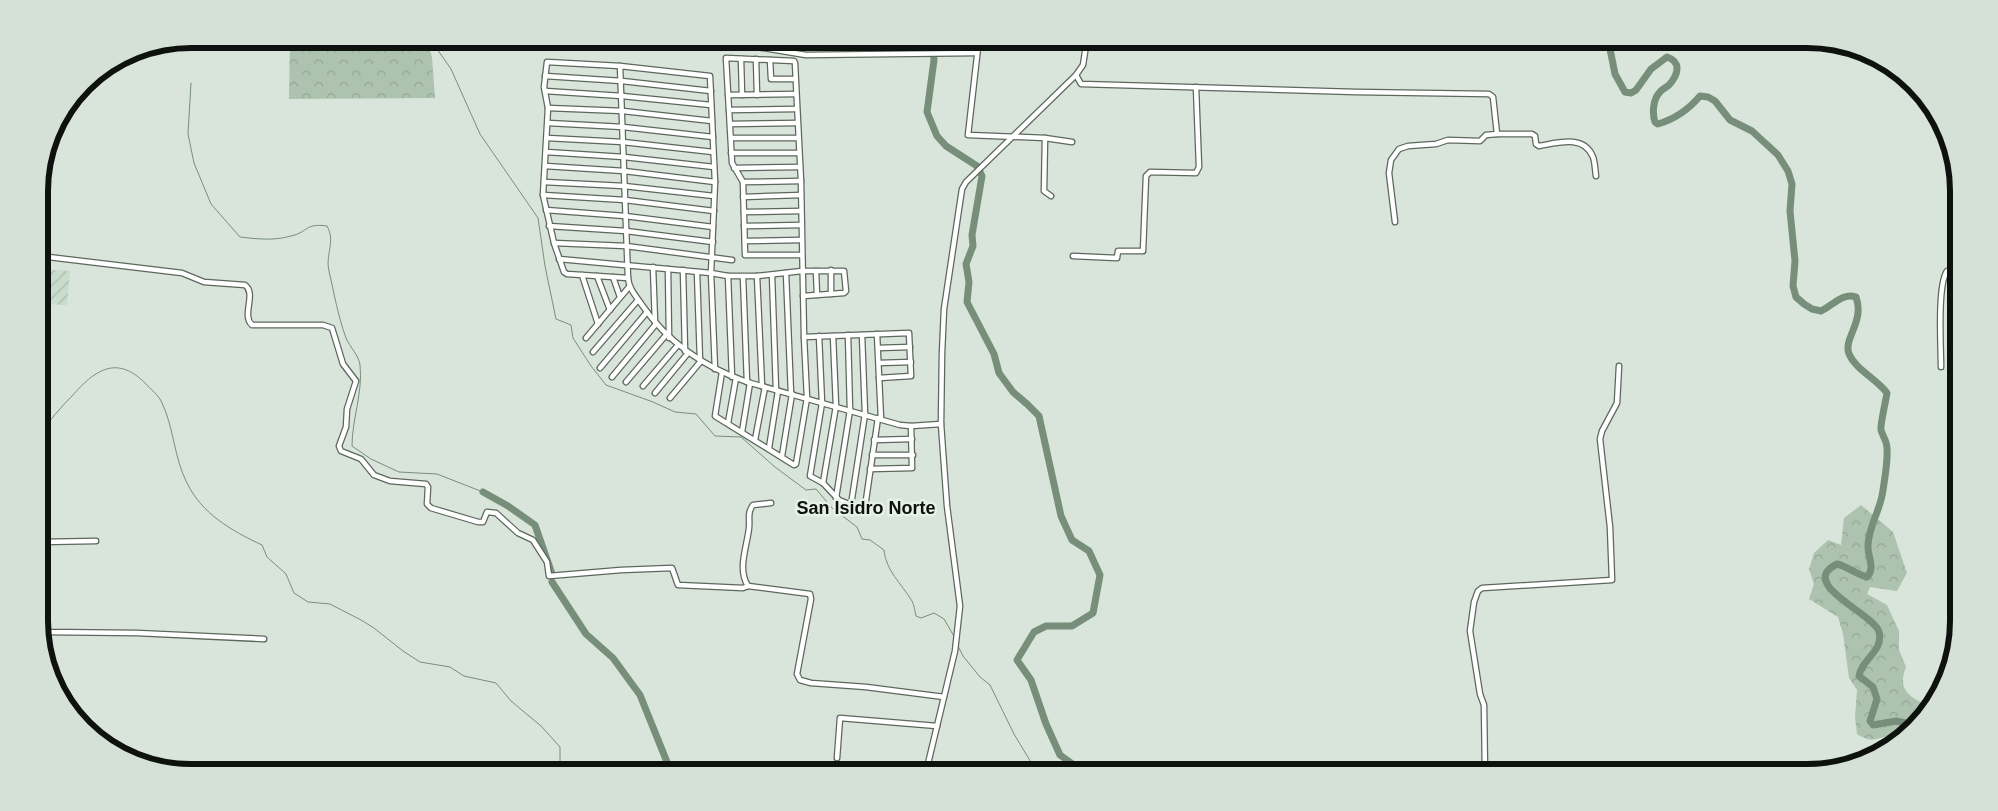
<svg xmlns="http://www.w3.org/2000/svg" width="1998" height="811" font-family="Helvetica,sans-serif">
<defs>
<pattern id="industrial-furrows" width="10" height="10" patternUnits="userSpaceOnUse" patternTransform="scale(1.25)"><rect width="10" height="10" fill="#cadccc"/><path d="M-1 1l2-2M0 10L10 0M9 11l2-2" fill="none" stroke="#acbcae"/></pattern>
<pattern id="forest-crowns" width="20" height="18" patternUnits="userSpaceOnUse" patternTransform="scale(1.25)"><rect width="20" height="18" fill="#adc3af"/><path d="M2 6a3 3 0 1 1 6 0M12 15a3 3 0 1 1 6 0" fill="none" stroke="#94a695"/></pattern>
</defs>
<rect width="100%" height="100%" fill="#d9e5da"/>
<path fill="url(#industrial-furrows)" d="M40,269L70,271L67,305L40,304Z"/>
<g fill="url(#forest-crowns)">
<path d="M290,39H427L432,57L435,98L289,99Z"/>
<path d="M1861,505L1893,532L1907,573L1897,591L1870,587L1867,594L1887,605L1899,631V650L1906,667C1898,687 1906,695 1924,704L1930,702L1932,705C1928,713 1918,727 1909,732C1906,733 1898,733 1894,734C1878,738 1872,744 1857,734L1855,717L1857,690L1849,678L1843,634L1838,617L1809,599L1814,584L1809,569L1814,553L1828,540L1841,545L1844,518Z"/>
</g>
<g fill="none" stroke-linecap="round" stroke-linejoin="round">
<g stroke="#778f7a" stroke-width="1">
<path d="M430,39L451,69L480,134L538,218L545,266L556,319L571,325L573,338L591,366L606,385L653,402L675,412L696,414L715,436L741,437L775,467L806,490L816,489L832,508L857,527L862,539L870,540L884,550C886,571 901,583 912,601C914,605 915,611 916,616L921,618L934,613L944,619L955,638"/>
<path d="M191,83L188,134L194,163L211,204L240,237C258,239 273,241 291,236C309,232 304,223 327,226C336,242 325,254 329,271C334,293 338,316 346,338C350,347 359,356 360,365C363,393 352,419 352,446L371,459L399,472L437,474L483,492"/>
<path d="M40,434C50,420 60,408 72,396C94,371 116,354 145,383C150,389 159,395 162,403C174,428 174,458 187,483C202,514 232,531 262,545L267,557L286,574L294,593L308,602L330,604L361,620L374,628L403,651L420,662L450,667L464,676L496,683L511,701L541,726L560,747V761L557,772"/>
<path d="M957,644L963,656L980,677L990,685L1014,734L1035,769L1039,772"/>
<path d="M1081,772L1084,771"/>
</g>
<g stroke="#778f7a" stroke-width="7">
<path d="M932,39L934,60L927,112L937,136L946,146L977,166L982,176L972,235L973,246L966,264L969,282L967,302L994,354L999,373L1013,392L1027,404L1039,416L1061,516L1072,540L1089,551L1100,575L1093,613L1072,626H1046L1034,632L1017,660L1031,680L1046,724L1060,755L1074,765"/>
<path d="M1608,39L1615,74L1625,92L1631,93L1636,90L1651,69L1667,57C1682,62 1678,75 1669,85C1667,87 1662,89 1660,92C1653,99 1652,113 1655,122L1658,124C1675,119 1689,109 1700,96L1708,97L1715,101L1730,120L1752,131L1778,155L1788,171L1792,184L1790,211L1795,261L1793,286L1796,297L1804,304L1812,309L1821,311C1832,306 1843,292 1856,297C1865,322 1843,338 1849,354C1856,370 1877,379 1887,393C1886,400 1880,425 1881,430C1883,437 1887,441 1887,448C1888,462 1885,476 1883,490C1881,509 1869,525 1868,545C1867,556 1876,568 1867,577C1857,575 1849,567 1837,564C1796,584 1875,614 1879,632C1884,651 1861,660 1859,676L1873,687L1877,699L1870,721L1873,725L1896,721L1916,725"/>
<path d="M483,492L508,506L535,525L552,574"/>
<path d="M552,582L586,634L613,658L640,695L671,772"/>
<path d="M1079,768L1086,772"/>
</g>
<g stroke="#5d675d" stroke-width="7">
<g id="minor">
<path d="M979,39L968,135L1045,138L1072,142"/>
<path d="M757,47L806,55L977,53"/>
<path d="M741,59L742,95"/>
<path d="M756,59L757,95"/>
<path d="M770,60L771,79H795"/>
<path d="M620,66L547,62L544,87L548,108L543,195L554,243L564,272L567,274L628,278"/>
<path d="M1076,75L1081,84L1356,92L1489,94L1493,97L1497,134H1532L1535,136L1536,144L1539,146C1557,143 1584,134 1593,157C1595,162 1595,170 1596,176"/>
<path d="M545,76L622,81L711,91"/>
<path d="M545,91L622,96L711,105"/>
<path d="M728,95L796,94"/>
<path d="M548,108L623,111L712,121"/>
<path d="M729,110L796,109"/>
<path d="M548,123L623,127L713,137"/>
<path d="M730,124L797,123"/>
<path d="M547,138L623,142L713,152"/>
<path d="M731,138H798"/>
<path d="M1045,138L1044,191L1051,196"/>
<path d="M546,152L624,157L714,167"/>
<path d="M731,153H799"/>
<path d="M545,166L624,171L715,182"/>
<path d="M734,168L800,167"/>
<path d="M544,182L624,186L714,196"/>
<path d="M743,182L801,181"/>
<path d="M543,195L625,200L714,211"/>
<path d="M743,197L801,195"/>
<path d="M546,210L625,216L713,227"/>
<path d="M744,212L801,211"/>
<path d="M1395,222L1389,173L1391,160L1399,149L1408,146L1436,144L1448,140L1480,141L1486,135L1497,134"/>
<path d="M549,226L626,231L713,242"/>
<path d="M744,226L801,225"/>
<path d="M745,241L801,240"/>
<path d="M554,243L626,246L732,260"/>
<path d="M802,255H745L743,182L732,163L726,58L794,61L795,63L801,181L804,337"/>
<path d="M40,256L182,273L204,282L245,285C257,294 241,315 252,325H323L332,328L343,364L356,381L347,409L346,427L339,446L341,451L361,459L374,475L390,481L426,484L428,487L427,504L431,508L478,522H483L487,512L496,513L518,533L533,540L547,562L549,576L621,570L672,568L678,585L743,588L748,586L810,594L811,599L797,674L800,680L811,683L866,687L944,697"/>
<path d="M1073,256L1117,258L1118,251H1143L1146,176L1150,172L1196,173L1199,167L1196,87"/>
<path d="M559,259L711,273L715,369"/>
<path d="M653,267L655,322"/>
<path d="M668,269L669,338"/>
<path d="M683,270L685,351"/>
<path d="M831,270V294"/>
<path d="M816,271L817,295"/>
<path d="M697,272L700,361"/>
<path d="M786,273L791,394"/>
<path d="M582,275L598,324"/>
<path d="M772,275L776,390"/>
<path d="M597,276L610,310"/>
<path d="M728,276H757L762,386"/>
<path d="M757,276L802,271H844L846,291L844,293L803,296"/>
<path d="M613,277L620,297"/>
<path d="M743,277L747,382"/>
<path d="M877,334L881,419"/>
<path d="M819,336L822,403L810,476L823,483L839,500L861,509L865,507L878,418"/>
<path d="M586,338L629,287"/>
<path d="M878,348L910,347"/>
<path d="M593,352L638,300"/>
<path d="M879,363L911,362"/>
<path d="M1941,367C1941,347 1937,286 1947,271L1958,270"/>
<path d="M600,368L647,312"/>
<path d="M722,372L715,416L794,465L796,464L807,398L804,337L909,333L911,376L879,378"/>
<path d="M612,377L656,324"/>
<path d="M732,377L728,276L711,273L715,182L710,76L620,66L628,278C629,289 636,296 642,305C668,343 704,367 747,382L900,425L911,426L941,424"/>
<path d="M626,382L666,335"/>
<path d="M643,386L678,345"/>
<path d="M655,393L688,353"/>
<path d="M670,398L701,361"/>
<path d="M728,423L736,378"/>
<path d="M742,432L750,383"/>
<path d="M755,440L765,387"/>
<path d="M874,440L912,439"/>
<path d="M769,448L778,391"/>
<path d="M872,455H913"/>
<path d="M782,456L792,394"/>
<path d="M870,469L912,468L911,426"/>
<path d="M823,483L836,406L833,336"/>
<path d="M836,498L850,410L848,335"/>
<path d="M851,505L865,414L862,335"/>
<path d="M41,542L96,541"/>
<path d="M748,586C737,569 747,547 749,528C750,519 747,513 753,505L771,503"/>
<path d="M42,631L46,632L137,633L264,639"/>
<path d="M837,758L840,718L937,726"/>
<path d="M926,772L955,651L960,606L947,506L941,424L942,353L944,309L962,189L966,182L1076,75L1083,65L1087,39"/>
<path d="M1485,772L1484,705L1480,694L1470,631L1474,602L1478,591L1482,588L1612,580L1610,527L1600,439L1602,431L1617,403L1619,366"/>
</g>
</g>
<use href="#minor" stroke="#fff" stroke-width="4.5"/>
</g>
<g text-anchor="middle" stroke-width="5" stroke-linejoin="round" paint-order="stroke">
<g font-size="18" font-weight="bold" fill="#0e120f" stroke="#e6f2e7">
<text x="866" y="514">San Isidro Norte</text>
</g>
</g>
<path d="M0 0H1998V811H0ZM191 48H1807A143 143 0 0 1 1950 191V621A143 143 0 0 1 1807 764H191A143 143 0 0 1 48 621V191A143 143 0 0 1 191 48Z" fill="#d5e0d6" fill-rule="evenodd"/>
<path fill="none" stroke="#0e120f" stroke-width="6" d="M191 48H1807A143 143 0 0 1 1950 191V621A143 143 0 0 1 1807 764H191A143 143 0 0 1 48 621V191A143 143 0 0 1 191 48Z"/>
</svg>
